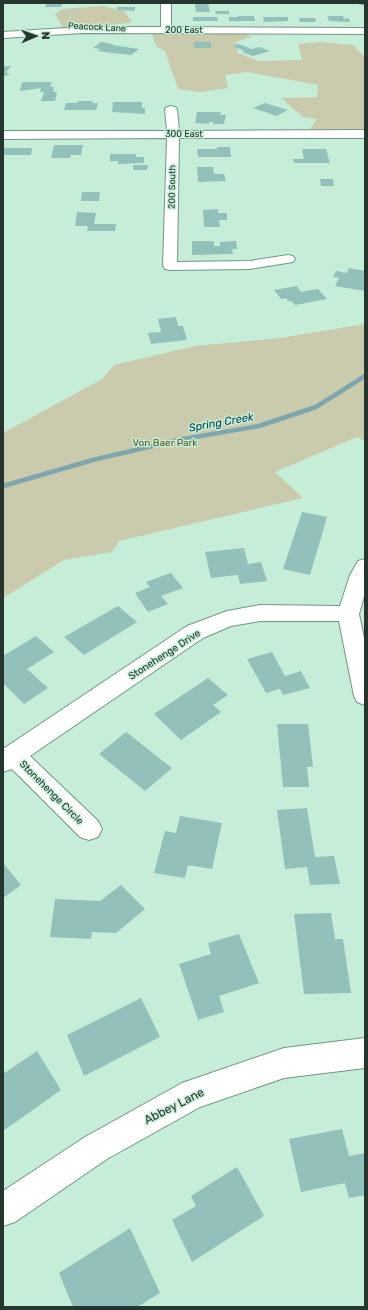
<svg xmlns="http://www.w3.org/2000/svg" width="368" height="1310" font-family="Rubik,sans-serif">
<rect width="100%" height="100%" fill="#c6edd8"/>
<g fill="#c9cbac">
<path d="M102,6L124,11L132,22L95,28L64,29L55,14L63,9Z"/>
<path d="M222,31L253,36L236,42L238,53L259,61L302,60L298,44L319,42L353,45L365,57V129H310L317,119L303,117L281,98L317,97L318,85L247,72L225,75L228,88L200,92L178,89L165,51L156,46L152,34Z"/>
<path d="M365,324V441L357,437L275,472L303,498L119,541L112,552L64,560L3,598V433L102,379L114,365L195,346L280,338Z"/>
</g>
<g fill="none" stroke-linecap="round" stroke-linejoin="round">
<path stroke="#7ea6af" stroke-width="2.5" d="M359,3L365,4"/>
<path stroke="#7ea6af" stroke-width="4.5" d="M3,486L93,460L178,440L259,426L316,407L365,376"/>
</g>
<g fill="#92c0bb">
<path d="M47,3H63L61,7H45Z"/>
<path d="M195,4H208L210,12H196Z"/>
<path d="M117,7H135V11L117,10Z"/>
<path d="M215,11H229V14H216Z"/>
<path d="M238,16H254L255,21H229V17H238Z"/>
<path d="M327,16H343L344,19L349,18L350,22L329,21Z"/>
<path d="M193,17H217L218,21H193Z"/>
<path d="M263,17H288V21L264,22Z"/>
<path d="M299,18H315L316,22H300Z"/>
<path d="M101,42L113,44L112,45L139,49L131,55L97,51L101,49L93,48Z"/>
<rect x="194" y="42" width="17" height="6"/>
<path d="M239,44L252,49L259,47L270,51L253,56L242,52L245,51L232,46Z"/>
<path d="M3,66H11L6,72L10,75L3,76Z"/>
<path d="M22,82H52L50,87H54L53,92H57L55,101H41L44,92H40L41,88L20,91Z"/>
<path d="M78,101H93L92,103H98L96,110H64L66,103H77Z"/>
<path d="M113,102H142V108H145V114L112,112Z"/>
<path d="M265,103L288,110L276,116L253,108Z"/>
<path d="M197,112H221L220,115H226L224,124H213V122H209V124L195,123Z"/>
<path d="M54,145H83L81,155H71L70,158H51Z"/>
<path d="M217,147H230L231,157H198L197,149H217Z"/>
<path d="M3,148H32L31,155H3Z"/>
<path d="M302,149H326L330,163H294L293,159H304Z"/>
<path d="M110,154H136V157H144V163L118,164V161H110Z"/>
<path d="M133,165H148L147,170H133Z"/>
<path d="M197,167H213L214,174H224L226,181L198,182Z"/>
<path d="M320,179H333L334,186H321Z"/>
<path d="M82,192H100L99,201H81Z"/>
<path d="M218,209V213H227V220H219L220,227H204L203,210Z"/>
<path d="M77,212L96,213L94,224H116L115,231H87L88,226H75Z"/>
<path d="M192,241H214V246H220V242L236,241L237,249H232L233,254L192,255Z"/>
<path d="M349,268L365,271L364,277H365V291L335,286L339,278L333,277L336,271L347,273Z"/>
<path d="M297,286L301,292L318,289L327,299L295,305L291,301H288L286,298L281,299L274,290Z"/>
<path d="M176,317L178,326H183L187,340L151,344L148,333L161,332L158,319Z"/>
<path d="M302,512L327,517L310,575L283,569Z"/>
<path d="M244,548L248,564L261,562L267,581L240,584L238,575L211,578L205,552Z"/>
<path d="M171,573L183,588L161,596L168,604L148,612L135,593L150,587L146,582Z"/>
<path d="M118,606L137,622L84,655L64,637Z"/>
<path d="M36,636L54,652L27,669L48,688L24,704L3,683V656Z"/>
<path d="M272,652L285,676L301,671L310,688L283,695L280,689L266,693L247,659Z"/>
<path d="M208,678L228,695L213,705L221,712L181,740L154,714Z"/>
<path d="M277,724H308L313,767H307L309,787H283Z"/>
<path d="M126,732L172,768L145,791L99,754Z"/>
<path d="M307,808L315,857L334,856L340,884L310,885L307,867L285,869L277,810Z"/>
<path d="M180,816L222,823L212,869L188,865L185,878L154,873L165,831L176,833Z"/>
<path d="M3,863L21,885L3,898Z"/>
<path d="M121,885L145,909L116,933L92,932L91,939L50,937L55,899L100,901Z"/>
<path d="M331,913L335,939H343L351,993L304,994L294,914Z"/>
<path d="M239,934L259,983L219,996L224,1012L198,1020L179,964L211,954L208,943Z"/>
<path d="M141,998L160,1037L84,1076L67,1035Z"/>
<path d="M37,1051L61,1090L3,1131V1074Z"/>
<path d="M342,1129L349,1156L365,1153V1195L349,1198L345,1183L301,1192L289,1139Z"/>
<path d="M237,1167L264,1216L192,1262L172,1220L196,1206L191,1196Z"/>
<path d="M130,1228L160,1293L137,1307H73L59,1273Z"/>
</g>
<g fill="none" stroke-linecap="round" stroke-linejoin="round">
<g stroke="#729683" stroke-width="2">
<g id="minor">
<path d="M161,3H171V27L365,28V34L82,33L3,38V32L82,27H161Z"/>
<path d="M171,106L175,107L177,109L179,131L365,130V138H179L177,262L250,261L288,255L293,256L295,259L293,262L250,269L170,270L165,269L163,266L167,138L3,139V131H167L165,109L167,107Z"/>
<path d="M365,559V593L359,614L365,643V705L357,702L354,696L339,621H260L231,626L203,638L30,756L98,821L102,829L98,837L89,840L80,837L12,769L3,772V749L187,626L227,611L260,605L340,606L350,575L358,561Z"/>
<path d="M365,1038V1068L284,1078L200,1107L107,1159L15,1222L3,1226V1191L85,1137L182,1083L284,1048Z"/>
</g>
</g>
<use href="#minor" fill="#fff" fill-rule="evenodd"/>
</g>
<g text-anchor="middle" stroke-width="3" stroke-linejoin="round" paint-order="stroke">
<g font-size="9" fill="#26352d" stroke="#c6edd8">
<text transform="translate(97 27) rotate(3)" y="3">Peacock Lane</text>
<text x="184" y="33">200 East</text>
<text x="184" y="137">300 East</text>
<text transform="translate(172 187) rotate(-89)" y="3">200 South</text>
</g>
<g font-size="10" fill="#575923" stroke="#c6edd8">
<text x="165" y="446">Von Baer Park</text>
</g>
<g font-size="10" fill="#26352d" stroke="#c6edd8">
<text transform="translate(164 654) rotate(-33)" y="4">Stonehenge Drive</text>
<text transform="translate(52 792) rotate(45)" y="4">Stonehenge Circle</text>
</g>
<g font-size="11" font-style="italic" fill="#003f49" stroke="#c6edd8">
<text transform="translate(221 422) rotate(-10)" y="4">Spring Creek</text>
</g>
<g font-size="12" fill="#26352d" stroke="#c6edd8">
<text transform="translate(174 1106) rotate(-27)" y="4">Abbey Lane</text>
</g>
</g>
<rect width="368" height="1310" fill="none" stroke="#26352d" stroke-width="8"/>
<g transform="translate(36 36) rotate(88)" stroke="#c6edd8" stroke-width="3" paint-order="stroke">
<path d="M0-3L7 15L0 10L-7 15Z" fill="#26352d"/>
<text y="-6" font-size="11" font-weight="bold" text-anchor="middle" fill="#26352d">N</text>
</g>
</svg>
